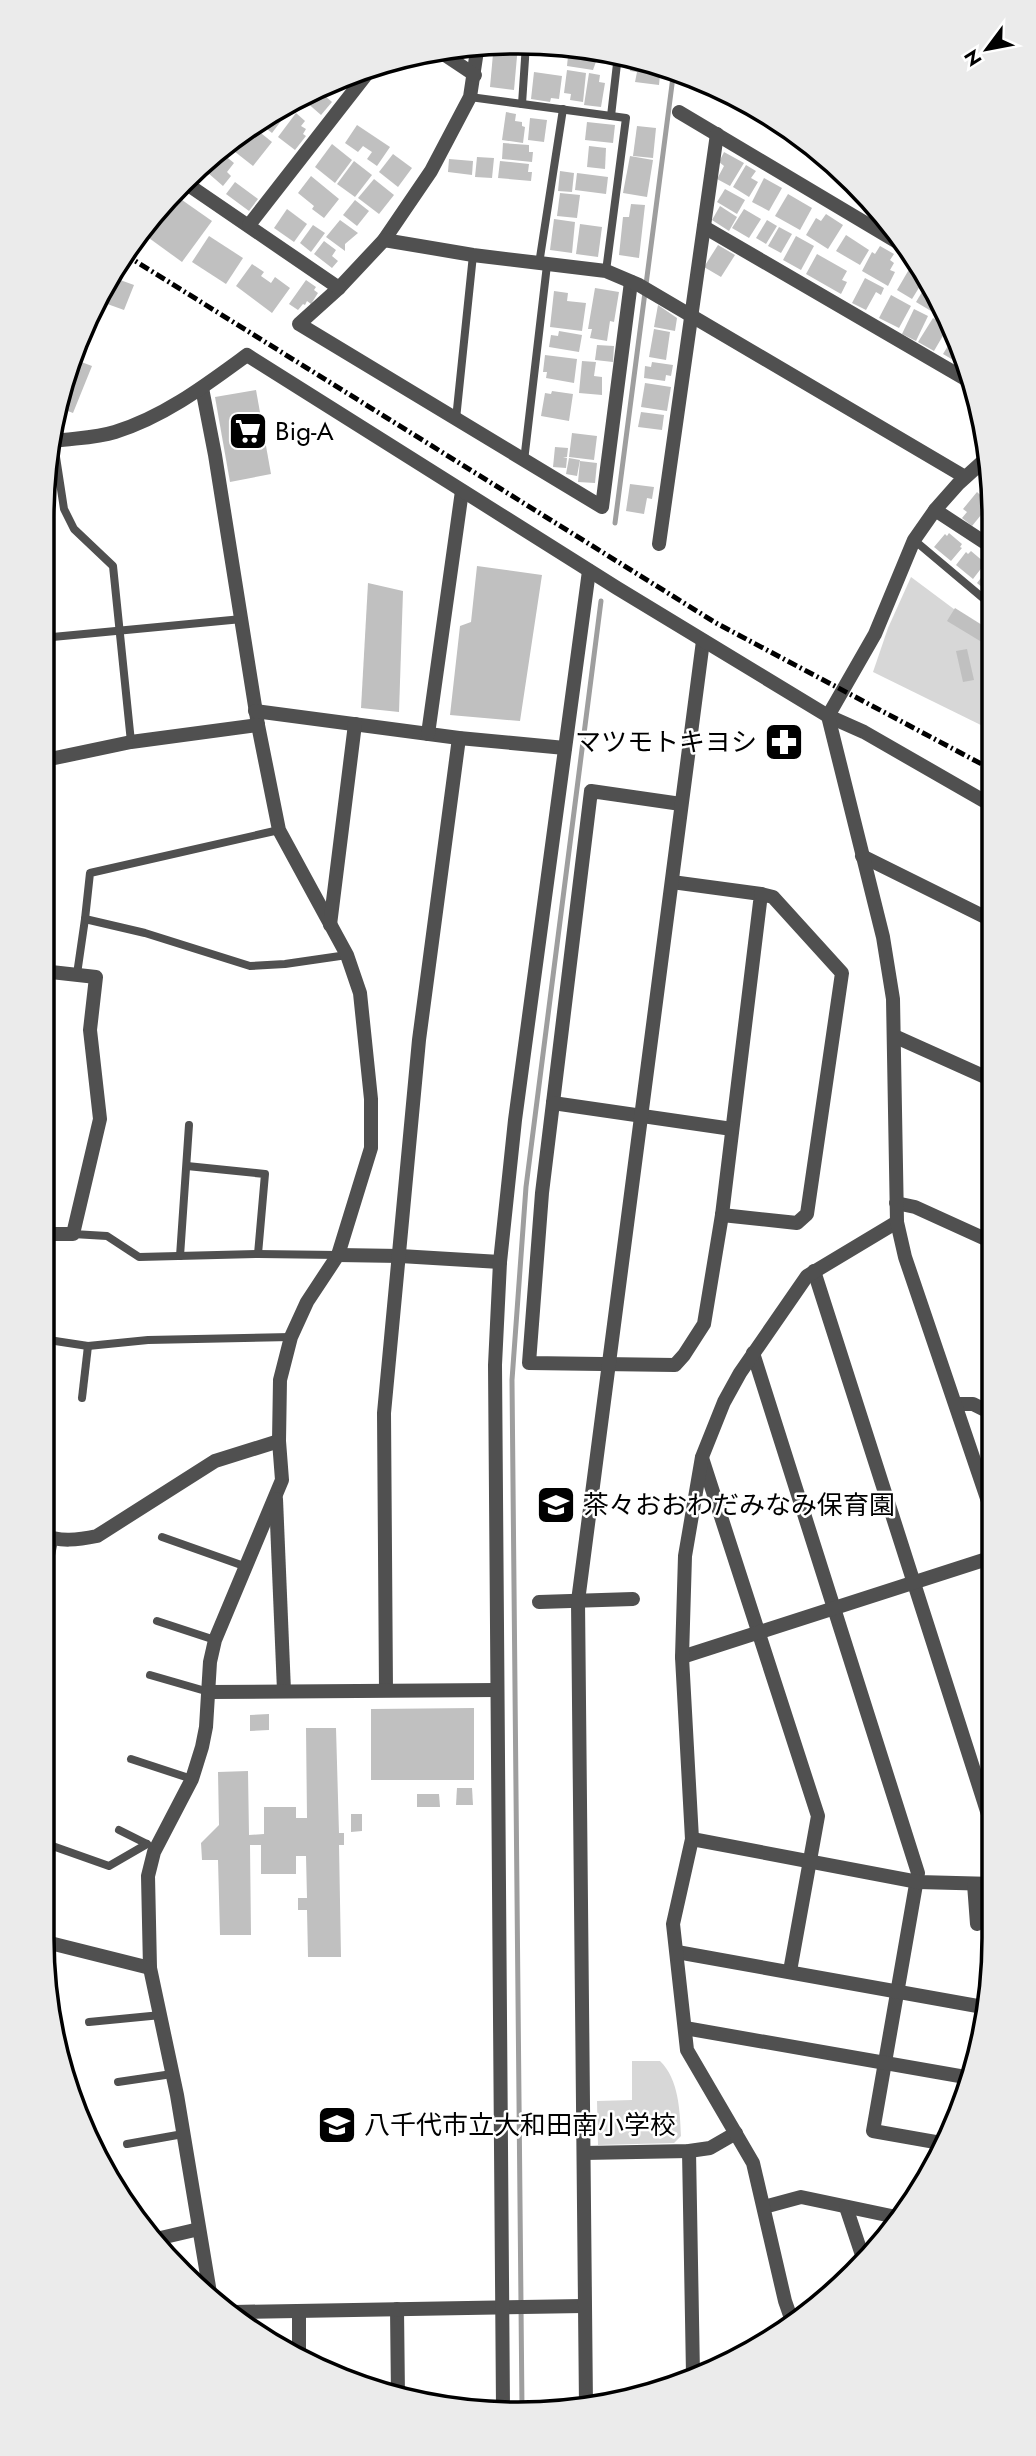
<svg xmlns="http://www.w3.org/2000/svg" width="1036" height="2456" font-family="Jost,'Noto Sans JP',sans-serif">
<rect width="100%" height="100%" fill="#fff"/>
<g fill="#d7d7d7">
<path d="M911,577L990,636L991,730L873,672L888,628Z"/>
<path d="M632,2061H660C679,2079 680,2112 681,2136L674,2143L598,2145L597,2101L632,2100Z"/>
</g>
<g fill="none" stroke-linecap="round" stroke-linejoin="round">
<g stroke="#9e9e9e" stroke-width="5">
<path d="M615,523L674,69"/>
<path d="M522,2408L512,1380L526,1187L601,601"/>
</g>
</g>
<g fill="#c0c0c0">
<path d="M494,43L518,45L514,90L490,87Z"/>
<path d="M569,46L595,50L598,56L593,70L567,66Z"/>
<path d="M632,58L661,65L659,85L635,82L637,72L630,71Z"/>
<path d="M567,70L586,73L583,102L570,100L571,94L564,93Z"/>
<path d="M534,72L562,76L559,99L551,98L550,102L531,99Z"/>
<path d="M589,73L600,75L599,82L605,83L601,107L584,105Z"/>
<path d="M338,80L342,83L332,94L322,86Z"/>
<path d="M316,88L332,102L321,115L305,101Z"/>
<path d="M285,105L290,109L272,133L258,122Z"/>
<path d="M506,112L516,114L515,121L522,122V126L525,127L523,143L502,140Z"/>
<path d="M296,113L305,121L301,126L306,129L303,134L306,136L295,150L278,137Z"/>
<path d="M530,118L547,120L544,142L528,140Z"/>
<path d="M587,122L615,125L613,143L585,140Z"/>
<path d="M357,125L390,147L377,166L367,159L372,152L363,146L358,152L345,143Z"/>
<path d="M252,126L272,142L253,166L225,144Z"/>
<path d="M637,126L656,128L653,158L633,156Z"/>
<path d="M503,143L529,145V152H533L532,162L502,159Z"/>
<path d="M332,144L352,160L335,183L315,167Z"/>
<path d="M589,146L606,148L605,169L587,167Z"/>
<path d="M218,150L234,163L227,172L231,176L223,186L200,166Z"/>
<path d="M724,152L744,163L730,186L717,179L724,166L719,162Z"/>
<path d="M393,154L412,168L398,187L379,172Z"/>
<path d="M630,156L653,160L647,197L623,193Z"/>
<path d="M477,157L494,158L492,178L475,177Z"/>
<path d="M449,159L473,161L472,175L448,172Z"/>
<path d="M354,161L372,175L355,197L337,184Z"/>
<path d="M500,161L529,164L528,172H532L531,181L498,178Z"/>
<path d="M746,165L756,171L751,178L758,182L749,197L733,187Z"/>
<path d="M560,171L574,173L572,192L558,191Z"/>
<path d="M577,173L608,177L606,194L575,190Z"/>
<path d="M311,176L339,199L324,218L312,209L314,206L298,193Z"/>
<path d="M764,178L782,188L769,211L752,202Z"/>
<path d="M374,179L394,195L379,214L358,198Z"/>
<path d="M235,182L258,199L249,211L226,194Z"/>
<path d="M725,189L745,200L737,214L717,202Z"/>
<path d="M172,193L212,221L182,262L142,233Z"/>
<path d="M560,193L580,195L577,218L557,216Z"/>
<path d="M788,194L812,208L800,230L775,216Z"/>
<path d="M355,200L369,211L357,226L343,215Z"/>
<path d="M631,204L645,205L639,258L619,255L623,217H629Z"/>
<path d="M720,206L737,217L729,231L712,220Z"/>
<path d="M287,209L307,224L294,242L274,228Z"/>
<path d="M744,209L761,219L749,238L732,228Z"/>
<path d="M826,214L843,225L828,249L806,235L816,218L821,221Z"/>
<path d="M554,219L575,222L572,253L550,250Z"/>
<path d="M340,220L358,233L345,244V251L326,237Z"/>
<path d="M767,220L777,226L766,244L756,238Z"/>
<path d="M580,224L602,227L598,257L576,254Z"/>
<path d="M313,225L325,233L311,252L300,243Z"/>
<path d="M779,227L792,234L781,253L768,246Z"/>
<path d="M846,235L869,250L860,265L836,251Z"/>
<path d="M209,236L243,258L226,284L192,262Z"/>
<path d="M796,236L814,246L801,270L783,260Z"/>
<path d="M324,241L336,250L332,256L338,261L332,268L314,254Z"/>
<path d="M718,245L735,255L721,277L704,267Z"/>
<path d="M880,246L894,254L890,260L894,263L890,270L895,272L888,286L862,271L872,252L875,254Z"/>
<path d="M817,254L847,271L842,280L847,282L841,294L806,274Z"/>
<path d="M252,264L264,272L261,276L271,283L275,277L290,288L272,313L236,286Z"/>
<path d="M911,266L921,271L925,278L912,299L897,290Z"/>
<path d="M109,276L134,285L124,310L99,301Z"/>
<path d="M865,278L884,288L881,295L876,292L866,310L852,303Z"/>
<path d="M306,280L316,287L314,290L318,293L311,304L307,301L305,305L303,304L298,310L289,304Z"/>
<path d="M928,282L939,299L931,311L916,302Z"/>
<path d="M595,288L619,292L614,322L610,321L607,341L590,338L592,329H588Z"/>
<path d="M554,291L568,293L567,301L586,303L582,331L550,327Z"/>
<path d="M891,295L911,306L899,328L879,318Z"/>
<path d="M658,305L677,318L675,331L654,327Z"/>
<path d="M914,309L928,316L916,341L902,334Z"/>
<path d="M91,312L99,315L90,338L81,335Z"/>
<path d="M933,318L948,327L934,351L918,342Z"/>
<path d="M654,329L670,332L666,360L649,357Z"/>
<path d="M559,331L582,335L579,352L549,347L551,335L558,336Z"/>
<path d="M954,336L959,354L955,361L943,354Z"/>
<path d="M79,339L84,340L76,360L92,366L73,413L60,408L67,365Z"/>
<path d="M597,345L614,346L613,362L595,360Z"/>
<path d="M545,355L577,359L574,383L546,378L547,372H543Z"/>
<path d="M582,361L596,362L594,376L602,377V395L579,393Z"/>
<path d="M652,362L673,365L671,376L666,375L665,381L644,378L645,366L651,367Z"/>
<path d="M645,383L671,387L667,411L641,407Z"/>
<path d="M256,390L271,474L230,482L215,397Z"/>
<path d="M552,391L573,394L569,421L541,416L545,393L551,394Z"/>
<path d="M641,412L664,415L662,430L638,427Z"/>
<path d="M572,433L597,436L594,460L569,457Z"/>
<path d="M555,447L568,448L567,457H563L567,458L566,468L553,467Z"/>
<path d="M569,458L580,460L577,476L566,474Z"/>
<path d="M580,461L597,463L595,483L578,482Z"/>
<path d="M630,484L654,487L652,499L647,498L644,514L626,511Z"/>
<path d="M977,492L990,504L972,526L962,518L967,512L963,509Z"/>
<path d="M990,510V534L989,536L981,529L987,522L983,518Z"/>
<path d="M949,533L962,544L960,547L962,548L951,561L934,547L945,534L947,536Z"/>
<path d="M971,551L984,562L981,565L983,566L973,579L956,565L966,552L968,554Z"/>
<path d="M477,566L542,575L520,721L450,715L460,626L471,622Z"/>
<path d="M987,570L990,572V594L977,583Z"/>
<path d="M368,583L403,591L399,712L361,708Z"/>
<path d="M955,608L990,630L985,644L947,621Z"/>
<path d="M967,649L974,680L963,682L956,651Z"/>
<path d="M474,1708V1780H371V1709Z"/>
<path d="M269,1714V1730L250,1731V1715Z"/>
<path d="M306,1728H336L339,1833H344V1845H339L341,1957H308L307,1910H298V1898H307L306,1856H296V1874H261V1845H250L251,1935H220L218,1860H202L201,1843L219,1825L218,1772L248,1771L249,1835L264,1834V1807H296V1818H307Z"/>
<path d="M457,1788H472L473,1805H456Z"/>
<path d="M417,1794H439L440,1807H417Z"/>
<path d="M351,1814H362V1831L351,1832Z"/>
</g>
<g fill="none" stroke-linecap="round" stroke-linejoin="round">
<g stroke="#505050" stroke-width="8">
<path d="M470,97L626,118L606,271"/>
<path d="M522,104L526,44"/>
<path d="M611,116L618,55"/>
<path d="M539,264L563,109"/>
<path d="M456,419L473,255"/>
<path d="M54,444L64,509L74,529L113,566L131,742"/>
<path d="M524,461L547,265"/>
<path d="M914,540L990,604"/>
<path d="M42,638L242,619"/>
<path d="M85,919L90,873L279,830"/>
<path d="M77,974L85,919L145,933L250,966L285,964L347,955"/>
<path d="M187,1166L265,1174L258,1254"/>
<path d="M73,1234L107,1236L139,1257L258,1254L338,1255"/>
<path d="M180,1256L189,1125"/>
<path d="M42,1339L88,1346L148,1340L291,1337"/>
<path d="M82,1398L88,1346"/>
<path d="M162,1537L244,1566"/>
<path d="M42,1602L54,1540"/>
<path d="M157,1621L215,1640"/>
<path d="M150,1675L209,1692"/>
<path d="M131,1759L192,1779"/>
<path d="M119,1830L147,1844"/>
<path d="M44,1843L109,1866L147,1844"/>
<path d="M89,2022L161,2015"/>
<path d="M118,2082L172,2074"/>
<path d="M127,2144L183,2134"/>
</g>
<g stroke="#505050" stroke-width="14">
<path d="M478,44L470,97L431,171L384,240L339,288L299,324L602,507L631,282"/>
<path d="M439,51L475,75"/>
<path d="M679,112L904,246"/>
<path d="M184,182L339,288"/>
<path d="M249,225L373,66"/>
<path d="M704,227L967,380"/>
<path d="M384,240L473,255L606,271L639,285L965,477"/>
<path d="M202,388L215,455L258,725L279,830L347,955L360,993L371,1099V1148L338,1255L307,1302L291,1337L280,1380L279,1441L282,1480L215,1640L210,1662L206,1727L202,1747L192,1779L154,1852L148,1876L150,1968L177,2095L210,2293"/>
<path d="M935,510L990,546"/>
<path d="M659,544L717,134"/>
<path d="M255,711L459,738L565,748"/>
<path d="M828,716L864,732L991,805"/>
<path d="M428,734L462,491"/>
<path d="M42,757L50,759L131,742L258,725"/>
<path d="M862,856L991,920"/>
<path d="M672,882L761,894L722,1215L704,1324L684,1355L675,1365L529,1363L542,1193L591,791L681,804"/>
<path d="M330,925L355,724"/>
<path d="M42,971L96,977L90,1030L100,1119L73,1234H42"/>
<path d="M894,1036L992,1080"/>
<path d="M553,1103L732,1129"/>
<path d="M896,1203L915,1207L992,1242"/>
<path d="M722,1215L797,1223L807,1214L842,973L773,897L761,894"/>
<path d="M338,1255L400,1256L500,1262"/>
<path d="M814,1271L994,1833"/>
<path d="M753,1353L918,1873L873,2131L941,2143"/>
<path d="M957,1404H973L993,1414"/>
<path d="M702,1458L818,1816L790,1971"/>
<path d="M276,1499L284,1691"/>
<path d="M42,1535C60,1542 78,1540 97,1536L215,1461L279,1441"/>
<path d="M539,1602L633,1599"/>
<path d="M682,1657L993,1557"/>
<path d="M386,1690L384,1413L419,1040L459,738"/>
<path d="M209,1692L496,1690"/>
<path d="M692,1839L918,1882L994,1884"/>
<path d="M974,1884L977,1924"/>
<path d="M42,1941L150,1968"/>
<path d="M677,1952L983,2007"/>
<path d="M685,2028L971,2078"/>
<path d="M689,2151L693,2374"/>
<path d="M584,2153L689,2151L710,2148L736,2133"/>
<path d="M764,2207L801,2197L901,2218"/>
<path d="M846,2207L864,2261"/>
<path d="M152,2240L199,2229"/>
<path d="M397,2309L398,2396"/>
<path d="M299,2311V2359"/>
<path d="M234,2312L583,2306"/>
<path d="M793,2324L785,2301L753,2163L687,2050L673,1924L692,1839L682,1657L685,1556L702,1457L724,1402L740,1373L807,1276L897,1222"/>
<path d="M586,2406L578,1601L703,641"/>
<path d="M503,2408L495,1365L500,1262L515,1120L589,571"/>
</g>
<g stroke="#505050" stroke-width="14">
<path d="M55,441C74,438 96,438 115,432C164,417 206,385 247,355L617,588L828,716"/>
<path d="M990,455L958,484L935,510L914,540L875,634L828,716L883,937L893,999L897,1222L905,1257L993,1516"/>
</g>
<path stroke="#000" stroke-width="5" stroke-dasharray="10 3.5 2 3.5" stroke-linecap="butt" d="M124,254L716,623L991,769"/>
</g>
<defs>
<g id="supermarket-square" transform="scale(2.0125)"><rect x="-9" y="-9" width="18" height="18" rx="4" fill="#000" stroke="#fff"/><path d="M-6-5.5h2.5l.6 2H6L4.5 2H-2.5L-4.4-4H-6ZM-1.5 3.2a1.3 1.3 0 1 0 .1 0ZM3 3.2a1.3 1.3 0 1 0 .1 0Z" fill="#fff"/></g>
<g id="pharmacy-square" transform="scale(2.0125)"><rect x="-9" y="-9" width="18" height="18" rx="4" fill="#000" stroke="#fff"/><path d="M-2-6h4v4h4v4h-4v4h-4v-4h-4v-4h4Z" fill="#fff"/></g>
<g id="school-square" transform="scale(2.0125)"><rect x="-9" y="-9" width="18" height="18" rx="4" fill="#000" stroke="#fff"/><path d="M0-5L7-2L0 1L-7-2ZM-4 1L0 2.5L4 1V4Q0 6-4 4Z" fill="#fff"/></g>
</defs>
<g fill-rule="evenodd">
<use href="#supermarket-square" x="248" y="431"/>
<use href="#pharmacy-square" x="784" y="742"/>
<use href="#school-square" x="556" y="1505"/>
<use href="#school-square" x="337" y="2125"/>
</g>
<g text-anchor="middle" stroke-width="5" stroke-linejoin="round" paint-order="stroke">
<g font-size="26" fill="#000" stroke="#fff" text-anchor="start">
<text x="275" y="440">Big-A</text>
<text x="757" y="751" text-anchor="end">マツモトキヨシ</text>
<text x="583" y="1514">茶々おおわだみなみ保育園</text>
<text x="364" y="2134">八千代市立大和田南小学校</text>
</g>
</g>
<path d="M0 0H1036V2456H0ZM518 54H518A464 464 0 0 1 982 518V1938A464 464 0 0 1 518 2402H518A464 464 0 0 1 54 1938V518A464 464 0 0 1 518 54Z" fill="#ebebeb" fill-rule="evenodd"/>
<path fill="none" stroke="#000" stroke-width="3.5" d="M518 54H518A464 464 0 0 1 982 518V1938A464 464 0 0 1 518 2402H518A464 464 0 0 1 54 1938V518A464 464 0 0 1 518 54Z"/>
<g transform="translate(987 49) rotate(238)" stroke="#ffffff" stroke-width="5" paint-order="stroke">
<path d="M0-5L12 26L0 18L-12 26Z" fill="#000000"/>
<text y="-10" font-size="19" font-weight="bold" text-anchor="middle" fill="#000000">N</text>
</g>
</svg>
